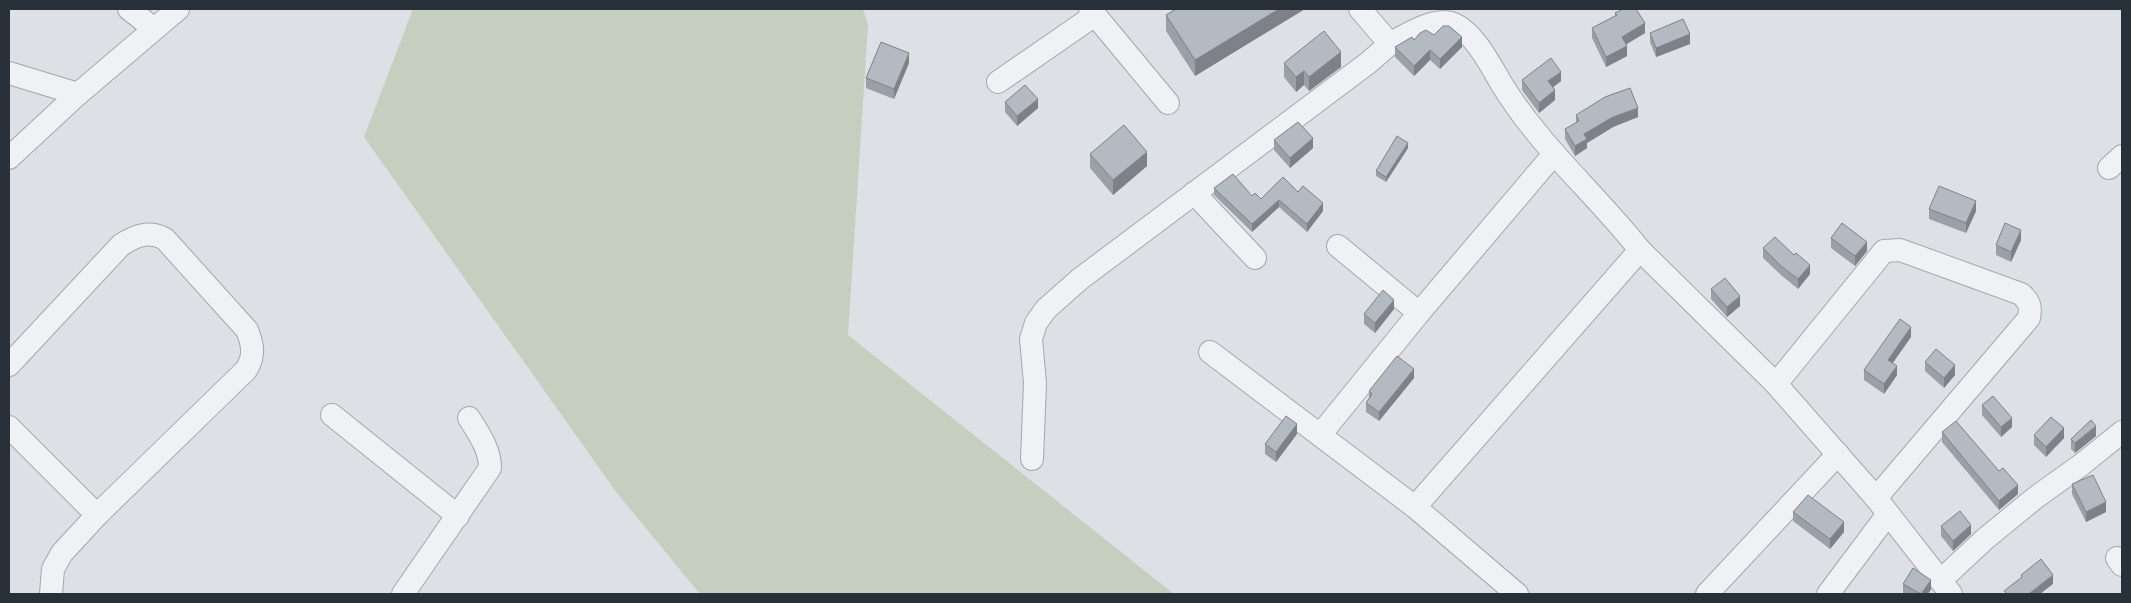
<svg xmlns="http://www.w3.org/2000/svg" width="2131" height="603" font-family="'PT Sans Narrow',sans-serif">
<rect width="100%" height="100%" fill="#dde1e5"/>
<path fill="#c4cfbf" d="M413,9H863L868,25L848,335L1174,594H700L617,493L364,137Z"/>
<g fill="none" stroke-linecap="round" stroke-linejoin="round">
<g stroke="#a3a8ae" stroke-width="24">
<g id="minor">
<path d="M129,9L153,28"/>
<path d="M1090,9L1168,103"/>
<path d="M1360,9L1390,44C1405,35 1436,16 1454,24C1474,33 1490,64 1501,83C1539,146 1595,193 1640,250L1776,384L1876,498L1951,594"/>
<path d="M9,73L78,94"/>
<path d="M998,82L1095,15"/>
<path d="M9,158L78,94L178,9"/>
<path d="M2109,168L2122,156"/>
<path d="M1194,193L1255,258"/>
<path d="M1338,246L1419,313"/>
<path d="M1210,352L1415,507L1517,594"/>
<path d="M9,365L121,245C135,236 149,230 165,239L247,330C253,345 255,356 246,370L97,515L62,553L53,569L51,594"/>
<path d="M1776,384L1884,251L1900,250L2021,294C2030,302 2031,307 2029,318L1876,498"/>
<path d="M332,415L458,516"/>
<path d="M9,427L97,515"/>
<path d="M1320,435L1419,313L1554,154"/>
<path d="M1032,459L1035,383L1031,339L1036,323L1046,309L1080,279L1368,63L1390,44"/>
<path d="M1415,507L1640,250"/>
<path d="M2117,558L2122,565"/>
<path d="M1941,580L1985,539L2035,498L2081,465L2122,432"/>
<path d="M403,594L490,468C490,449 479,434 469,418"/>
<path d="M1707,594L1838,454"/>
<path d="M1828,594L1888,514"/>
</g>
</g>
<use href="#minor" stroke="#eff1f4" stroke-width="22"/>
</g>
<g fill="#9ba0a7">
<path d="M1176,9H1305L1195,76L1166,31V15Z"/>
<path d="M1615,13L1645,33L1626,44L1627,56L1606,67L1592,38V28L1615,16Z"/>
<path d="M1650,33L1690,44L1656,57L1650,42Z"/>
<path d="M1434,35L1462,47L1440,69L1430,60L1414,76L1395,57V47L1414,40Z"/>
<path d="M909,63L894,99L866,88V78Z"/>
<path d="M1284,63L1341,67L1309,91L1304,85L1296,92L1284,77Z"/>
<path d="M1522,80L1561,81L1553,87L1555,100L1539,113L1522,90Z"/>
<path d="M1005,102L1038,108L1017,126L1005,112Z"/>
<path d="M1576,115L1638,117L1613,127L1587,143V148L1575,156L1565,139V129L1576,123Z"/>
<path d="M1274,140L1313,148L1290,168L1274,150Z"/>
<path d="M1408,148L1386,182L1376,176V171Z"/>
<path d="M1090,154L1147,166L1113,195L1090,168Z"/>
<path d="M1214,188L1252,196L1261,199L1298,192L1323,211L1307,232L1279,207L1252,232L1214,195Z"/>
<path d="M1929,209L1976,211L1966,233L1929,219Z"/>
<path d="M1831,238L1867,251L1855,266L1831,248Z"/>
<path d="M2021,240L2011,262L1996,255V245Z"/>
<path d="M1763,248L1810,274L1798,289L1781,275L1763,258Z"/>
<path d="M1711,289L1740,306L1727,317L1711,299Z"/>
<path d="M1394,309L1375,333L1364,324V314Z"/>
<path d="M1911,337L1893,363L1897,375L1884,394L1864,380V370Z"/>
<path d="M1925,362L1955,375L1944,388L1925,371Z"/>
<path d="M1414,378L1379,421L1366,412V403L1369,399V391Z"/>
<path d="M1982,405L2012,427L2001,437L1982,415Z"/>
<path d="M1942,432L2018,494L1999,510L1942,442Z"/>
<path d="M1297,434L1276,462L1265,454V444Z"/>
<path d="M2034,435L2064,438L2046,457L2034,445Z"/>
<path d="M2096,436L2075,453L2071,449V439Z"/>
<path d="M2072,484L2106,512L2086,522L2072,494Z"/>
<path d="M1793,512L1844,532L1830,549L1793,521Z"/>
<path d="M1941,526L1971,534L1953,551L1941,536Z"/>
<path d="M1903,584L1931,589L1928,594H1905L1903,593Z"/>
</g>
<g fill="#7e8288">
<path d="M1279,9H1305L1195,76V60Z"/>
<path d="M1645,23V33L1622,47V37Z"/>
<path d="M1690,34V44L1656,57V48Z"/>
<path d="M1462,37V47L1440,69V59Z"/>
<path d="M1627,46V56L1606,67V57Z"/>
<path d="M1430,50V60L1414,76V66Z"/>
<path d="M1341,52V67L1309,91V77Z"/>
<path d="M909,53V63L894,99V89Z"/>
<path d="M1304,71V85L1296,92V77Z"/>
<path d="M1561,72V81L1548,91V81Z"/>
<path d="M1555,90V100L1539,113V103Z"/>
<path d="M1038,99V108L1017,126V116Z"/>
<path d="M1638,108V117L1613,127L1587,143V148L1575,156V146L1584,134L1613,117Z"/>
<path d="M1313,138V148L1290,168V158Z"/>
<path d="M1408,143V148L1386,182V177Z"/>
<path d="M1147,152V166L1113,195V180Z"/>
<path d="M1279,200V207L1252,232V224Z"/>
<path d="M1976,201V211L1966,233V223Z"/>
<path d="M1323,203V211L1307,232V224Z"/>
<path d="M2021,230V240L2011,262V252Z"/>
<path d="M1867,242V251L1855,266V256Z"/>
<path d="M1810,265V274L1798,289V279Z"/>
<path d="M1740,296V306L1727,317V307Z"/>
<path d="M1394,300V309L1375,333V323Z"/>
<path d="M1911,327V337L1888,369V360Z"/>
<path d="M1955,365V375L1944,388V378Z"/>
<path d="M1897,366V375L1884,394V384Z"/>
<path d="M1414,369V378L1379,421V412Z"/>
<path d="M2012,418V427L2001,437V427Z"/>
<path d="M1297,424V434L1276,462V452Z"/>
<path d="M2096,426V436L2075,453V443Z"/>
<path d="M2064,428V438L2046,457V447Z"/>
<path d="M2018,485V494L1999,510V501Z"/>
<path d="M2106,502V512L2086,522V512Z"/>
<path d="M1844,522V532L1830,549V539Z"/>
<path d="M1971,525V534L1953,551V541Z"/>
<path d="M2053,575V584L2040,594H2030V593Z"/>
<path d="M1931,580V589L1928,594H1921Z"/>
</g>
<g fill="#b4bac2" stroke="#7e8288">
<path d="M1176,9H1279L1195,60L1166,15Z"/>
<path d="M1623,9H1636L1645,23L1622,37L1627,46L1606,57L1592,28L1617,15L1615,13Z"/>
<path d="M1683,19L1690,34L1656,48L1650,33Z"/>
<path d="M1443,26H1449L1462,37L1440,59L1430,50L1414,66L1395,47L1412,37L1414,40L1420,33L1426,30L1434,35Z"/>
<path d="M1324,31L1341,52L1309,77L1304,71L1296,77L1284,63Z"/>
<path d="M881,42L909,53L894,89L866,78Z"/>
<path d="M1551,58L1561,72L1548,81L1555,90L1539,103L1522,80Z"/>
<path d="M1025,85L1038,99L1017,116L1005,102Z"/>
<path d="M1630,88L1638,108L1613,117L1584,134L1587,139L1575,146L1565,129L1579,121L1576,115L1605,97Z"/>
<path d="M1298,122L1313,138L1290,158L1274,140Z"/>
<path d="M1124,125L1147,152L1113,180L1090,154Z"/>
<path d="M1397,136L1408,143L1386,177L1376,171Z"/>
<path d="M1233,174L1252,196L1255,193L1261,199L1283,177L1298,192L1303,186L1323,203L1307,224L1279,200L1252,224L1214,188Z"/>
<path d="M1939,186L1976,201L1966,223L1929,209Z"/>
<path d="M1842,223L1867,242L1855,256L1831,238Z"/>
<path d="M2005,223L2021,230L2011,252L1996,245Z"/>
<path d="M1775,237L1794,255L1796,253L1810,265L1798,279L1781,266L1763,248Z"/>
<path d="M1725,278L1740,296L1727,307L1711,289Z"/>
<path d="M1383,290L1394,300L1375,323L1364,314Z"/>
<path d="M1900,319L1911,327L1888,360L1897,366L1884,384L1864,370Z"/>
<path d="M1936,349L1955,365L1944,378L1925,362Z"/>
<path d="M1397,356L1414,369L1379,412L1366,403L1372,394L1369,391Z"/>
<path d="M1993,396L2012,418L2001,427L1982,405Z"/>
<path d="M1286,416L1297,424L1276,452L1265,444Z"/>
<path d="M2051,417L2064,428L2046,447L2034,435Z"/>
<path d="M2091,420L2096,426L2075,443L2071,439Z"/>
<path d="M1956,421L1999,471L2003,468L2018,485L1999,501L1942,432Z"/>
<path d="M2093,475L2106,502L2086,512L2072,484Z"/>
<path d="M1808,495L1844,522L1830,539L1793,512Z"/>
<path d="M1960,511L1971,525L1953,541L1941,526Z"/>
<path d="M2041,559L2053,575L2030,593L2031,594H2007L2004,591L2022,577L2021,575Z"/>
<path d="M1913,568L1931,580L1921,594L1903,584Z"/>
</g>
<rect width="2131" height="603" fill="none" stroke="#28303a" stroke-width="20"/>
</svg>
